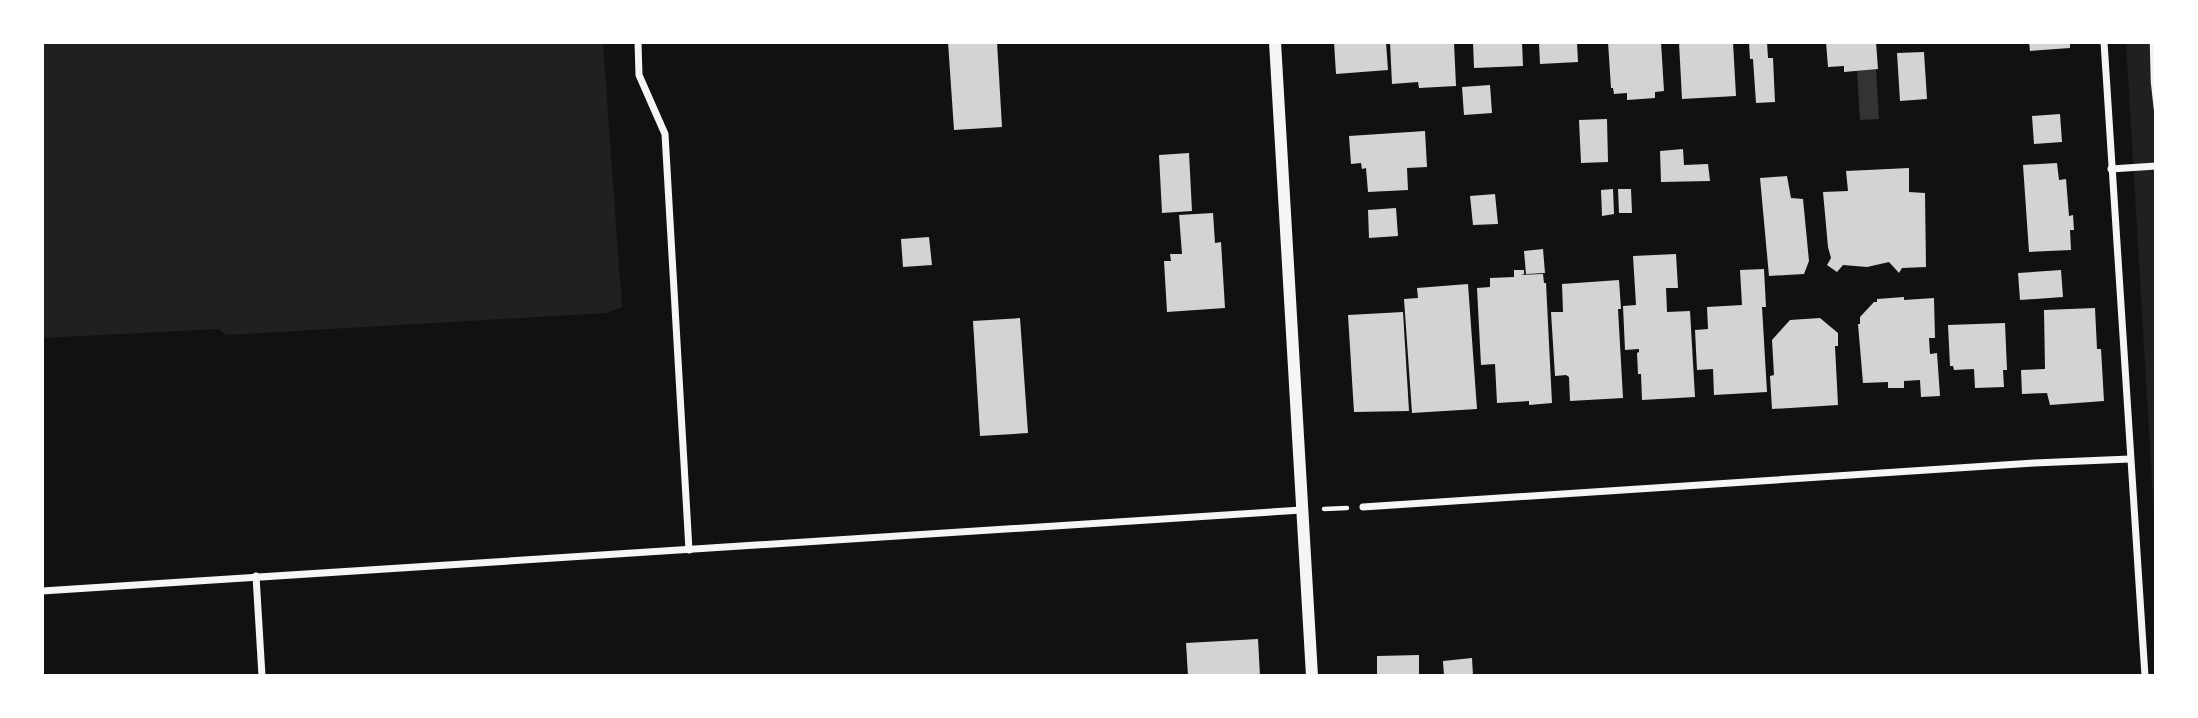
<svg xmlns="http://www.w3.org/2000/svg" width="2198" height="718" font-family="'Nunito Sans',sans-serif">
<rect width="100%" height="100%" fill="#111"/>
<g fill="#202020">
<path d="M42,42H603L622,307L607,313L226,335L219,329L42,338Z"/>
<path d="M2126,42H2156V549Z"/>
</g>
<path fill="#333" d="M1876,69L1879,119L1860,120L1857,71Z"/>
<g fill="#d3d3d3">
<path d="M948,42H997L1002,127L954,130Z"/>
<path d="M1334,42H1386L1388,70L1336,74Z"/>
<path d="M1390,42H1454L1456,86L1419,88L1418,82L1392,84Z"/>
<path d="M1473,42H1522L1523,66L1474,68Z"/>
<path d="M1539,42H1577L1578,62L1540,64Z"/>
<path d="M1608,42H1661L1664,91L1655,92V98L1627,100V93L1614,94L1613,88H1611Z"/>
<path d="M1679,42H1733L1736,96L1682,99Z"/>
<path d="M1749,42H1767L1768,58H1773L1775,102L1756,103L1753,59H1750Z"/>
<path d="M1826,42H1876L1878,69L1844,72V66L1828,67Z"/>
<path d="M2029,42H2070V48L2030,51Z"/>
<path d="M1924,52L1927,99L1900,101L1897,53Z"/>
<path d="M1490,85L1492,113L1464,115L1462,87Z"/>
<path d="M2060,114L2062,142L2034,144L2032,116Z"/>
<path d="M1607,119L1608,162L1581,163L1579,120Z"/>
<path d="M1425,131L1427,167L1407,168L1408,190L1368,192L1366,168L1362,169L1361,163L1351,164L1349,136Z"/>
<path d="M1683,149L1684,165L1708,164L1710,181L1661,182L1660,151Z"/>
<path d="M1189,153L1192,211L1162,213L1159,155Z"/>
<path d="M2057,163L2059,180L2066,179L2069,216L2073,215L2074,230H2070L2071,250L2029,252L2023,165Z"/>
<path d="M1909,168V192L1925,193L1926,267L1902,268L1899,273L1889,262L1867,267L1843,265L1837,272L1827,265L1831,258L1828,247L1823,192L1848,191L1846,171Z"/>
<path d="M1787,176L1791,198L1803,199L1809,261L1804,274L1769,276L1760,178Z"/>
<path d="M1613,189L1614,214L1602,216L1601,190Z"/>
<path d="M1618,189H1631L1632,213H1619Z"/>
<path d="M1495,194L1498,224L1473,225L1470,196Z"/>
<path d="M1396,208L1398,236L1369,238L1368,210Z"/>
<path d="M1213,213L1215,243L1221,242L1225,308L1167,312L1164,261H1171L1170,254H1182L1179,215Z"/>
<path d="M929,237L932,265L903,267L901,239Z"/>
<path d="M1543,249L1545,273L1526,274L1524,251Z"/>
<path d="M1676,254L1678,288H1666L1667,312L1690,311L1695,397L1642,400L1641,374H1638L1637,353L1639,352V349L1625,350L1623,306L1636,305L1633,256Z"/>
<path d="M1764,269L1766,307H1762L1767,392L1714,395L1713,369L1697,370L1695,330L1708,329L1707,307L1742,305L1740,270Z"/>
<path d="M1514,270H1524V274L1521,275L1543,274L1544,283H1546L1552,403L1529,405V401L1497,403L1495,364L1481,365L1477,288L1490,287V278L1514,277Z"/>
<path d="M2061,270L2063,297L2020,300L2018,273Z"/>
<path d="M1619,280L1621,309H1618L1623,398L1570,401L1569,377L1566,375L1555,376L1551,312H1563L1562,284Z"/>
<path d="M1468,284L1477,409L1412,413L1404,299L1418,298L1417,288Z"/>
<path d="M1904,297V300L1934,298L1935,338H1929L1930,354L1937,353L1940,396L1921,397L1920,380L1904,381V388H1888V382L1863,383L1858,324H1860V317L1874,302H1877V299Z"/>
<path d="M2095,308L2097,349H2101L2104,401L2050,405L2047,393L2022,394L2021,370L2045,369L2044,310Z"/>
<path d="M1403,312L1409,411L1354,412L1348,315Z"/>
<path d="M1020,318L1028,433L980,436L973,321Z"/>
<path d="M1820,318L1838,333V346H1835L1838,405L1772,409L1770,376L1774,375L1772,340L1790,320Z"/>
<path d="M2005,323L2007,370H2003L2004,387L1975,388L1974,369L1954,370L1953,366H1950L1948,325Z"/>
<path d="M1258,639L1260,676H1188L1186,643Z"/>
<path d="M1419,655V676H1377V656Z"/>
<path d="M1472,658L1473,676H1444L1443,661Z"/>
</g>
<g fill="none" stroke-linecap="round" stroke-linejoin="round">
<g stroke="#f5f5f5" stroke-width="4.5">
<path d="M2152,42L2153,82L2156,109"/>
<path d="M1324,509L1347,508"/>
</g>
<g stroke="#f5f5f5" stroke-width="7">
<path d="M638,42L639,75L665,134L689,550"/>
<path d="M2104,42L2145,676"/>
<path d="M2111,169L2156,166"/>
<path d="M1363,507L2034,463L2130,459"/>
<path d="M256,576L262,676"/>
<path d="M42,591L1302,510"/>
</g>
<path stroke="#f5f5f5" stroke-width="12" d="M1275,42L1312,676"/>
</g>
<rect width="2198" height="718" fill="none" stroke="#ffffff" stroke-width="88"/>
</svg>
